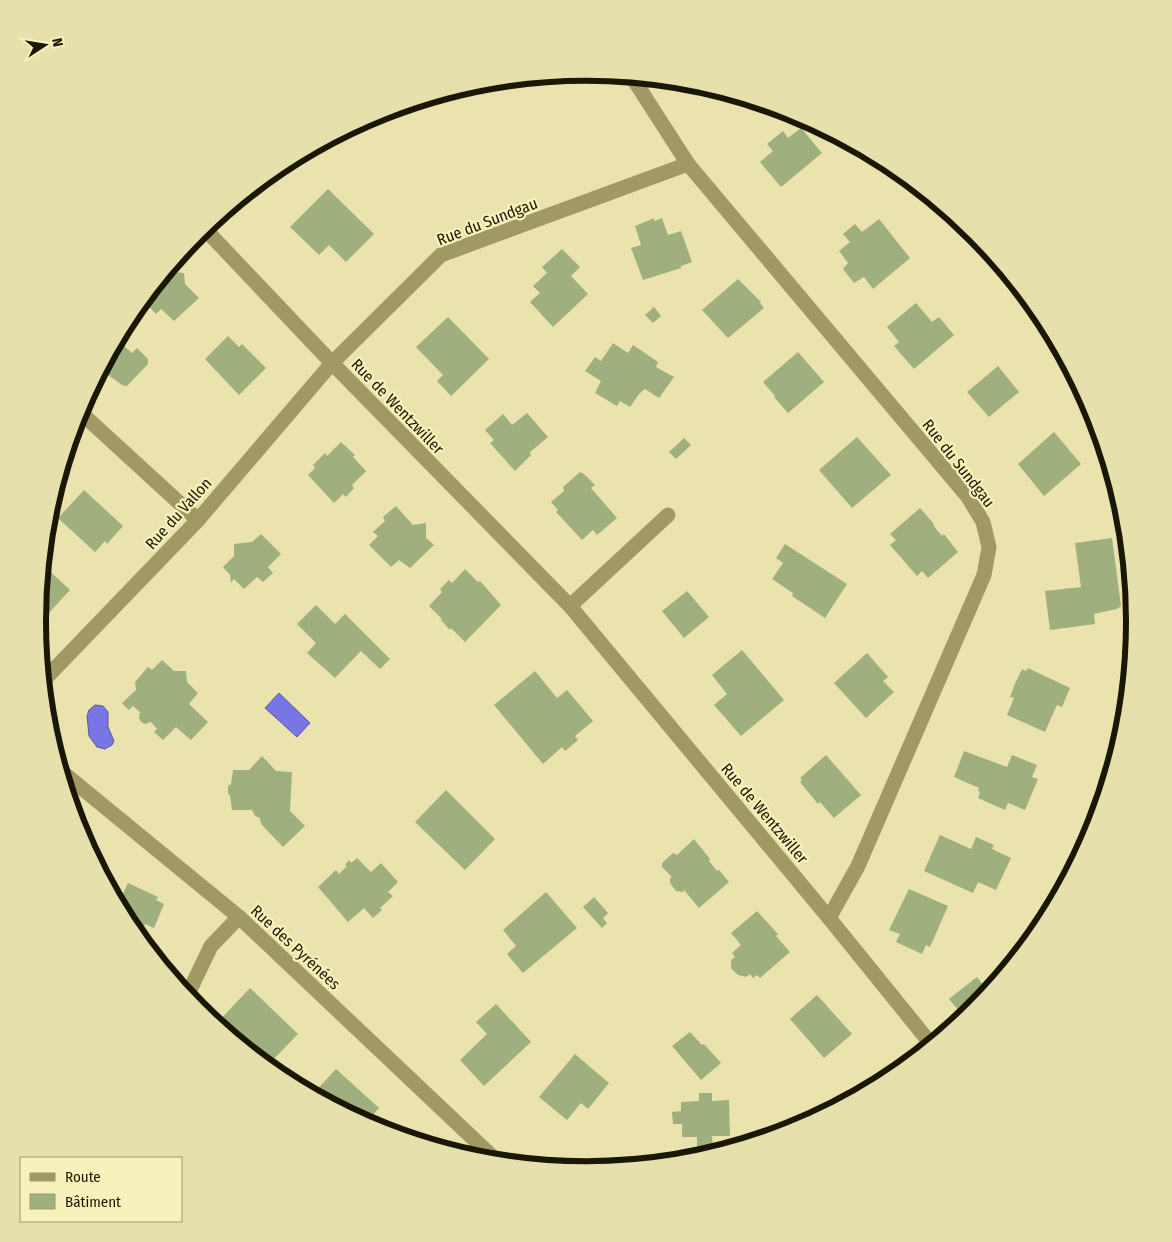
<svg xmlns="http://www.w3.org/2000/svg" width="1172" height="1242" font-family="'Fira Sans Condensed',sans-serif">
<rect width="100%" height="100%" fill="#eae3ae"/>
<path fill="#fdb599" d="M952,215L974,233L1042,317L1054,339Z"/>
<g fill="#7875e4" stroke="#5c59a1">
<path d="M279,693L310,723L297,737L265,708Z"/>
<path d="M95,705L103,706L108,712V727L114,741L112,745L105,749L97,747L89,736L87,716L89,710Z"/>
</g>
<g fill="#a0af7e">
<path d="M801,128L822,153L781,187L760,162L773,151L767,144L783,131L788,138Z"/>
<path d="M328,189L374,234L346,262L329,245L319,255L290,227Z"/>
<path d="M654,218V221L662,218L668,235L681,231L692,262L681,266V268L643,280L631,248L641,245L635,226Z"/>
<path d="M879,219L910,258L873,289L864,277L854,283L843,269L848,263L839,251L850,242L843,234L855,224L862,232Z"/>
<path d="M562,249L580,267L571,276L588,294L553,327L530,302L540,293L533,286L547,273L542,267Z"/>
<path d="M169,268L173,272L184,273L185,284L199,298L174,321L161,309L156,314L143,300Z"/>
<path d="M738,279L761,302L760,303L764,308L728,338L702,310Z"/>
<path d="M916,303L932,322L939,317L954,335L914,369L894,346L899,342L887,327Z"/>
<path d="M654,307L661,316L653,323L645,315Z"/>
<path d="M448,317L489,359L451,396L437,381L443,375L416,347Z"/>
<path d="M228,336L239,347L242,344L266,368L239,395L205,359Z"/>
<path d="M117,340L132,353L137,348L148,359V364L127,386L122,385L101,370Z"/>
<path d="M613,343L628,353L633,345L658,362L656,367L674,377L659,398L645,389L639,394L630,407L620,401L617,406L595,393L601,381L585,371L595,357L601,361Z"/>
<path d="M798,352L824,382L788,413L774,397L775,396L763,382Z"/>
<path d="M998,366L1019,392L989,417L967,392Z"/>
<path d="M527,413L548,437L530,452L531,455L515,471L490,443L494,440L485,430L503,414L512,425Z"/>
<path d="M1054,432L1081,464L1044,496L1018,464Z"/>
<path d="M857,437L891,475L852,508L819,470Z"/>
<path d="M684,438L691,445L676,459L669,452Z"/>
<path d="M341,442L355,455L353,457L366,471L352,485L354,488L346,497L343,494L334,503L308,475L315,468L313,465L325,453L327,456Z"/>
<path d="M580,472L584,474L595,485L591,488L617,518L597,535L593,530L582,540L556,512L558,510L551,502L564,491L563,487Z"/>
<path d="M84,490L123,526L107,544L105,541L95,552L58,518Z"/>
<path d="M396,506L413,525L426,523V538L434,545L410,568L399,560L391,567L369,545L378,536L373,532L385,521L383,517Z"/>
<path d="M920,508L934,524L933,525L937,530L942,536L944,534L958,552L928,578L922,571L917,576L890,545L896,540L890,534Z"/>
<path d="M261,534L281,554L268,567L273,573L263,582L257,577L244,589L234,579L231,583L230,575L223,567L234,556V544L252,542Z"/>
<path d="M1112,538L1121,606L1117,609L1094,614L1095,624L1050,630L1045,591L1081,587L1075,543Z"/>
<path d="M785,544L847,584L825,618L792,596L793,593L772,579L783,563L776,558Z"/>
<path d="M43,565L70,590L47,615L39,607Z"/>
<path d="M465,569L478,582L480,581L501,605L465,642L451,628L450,630L441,620L442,619L429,606L442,592L440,589L449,580L452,583Z"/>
<path d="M687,591L709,617L684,638L662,611Z"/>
<path d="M316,605L335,624L345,614L390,659L380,669L361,651L335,678L307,653L316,643L297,624Z"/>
<path d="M742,650L784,700L741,736L714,705L727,694L712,675Z"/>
<path d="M867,653L888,677L883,681L894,692L866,718L834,683Z"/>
<path d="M162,660L174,671H186L187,682L198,693L189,704L208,722L191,740L176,727L163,740L154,732L157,729L151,722L145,724L141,722L139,718L140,712L133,706L129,710L122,703L136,690L135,682L148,667L152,670Z"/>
<path d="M1028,668L1070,688L1062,707L1057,705L1045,732L1007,715L1014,698L1010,697L1014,686L1022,669L1026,671Z"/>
<path d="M535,671L557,698L567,690L593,721L575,736L578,740L565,751L562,747L543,764L494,705Z"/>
<path d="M964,751L1007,767L1012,755L1037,765L1032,777L1038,779L1025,810L1008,803L1005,810L978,798L980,792L978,791L979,788L954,777Z"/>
<path d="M826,755L861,795L834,818L820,802L818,804L800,782L802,780L800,778Z"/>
<path d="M262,756L276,771L292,772L290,811L305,826L283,847L261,824L260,818L255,816L252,810H232L230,795L228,794V786L231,784L233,770H249Z"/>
<path d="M446,790L495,839L465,870L415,822Z"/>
<path d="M940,835L971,849L976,837L994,845L992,849L1011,858L996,890L978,882L973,893L924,871Z"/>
<path d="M694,839L710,859L709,861L717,871L719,870L729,882L699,908L684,890L683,892L676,891L670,883V878L672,877L662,867V863L673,853L677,855Z"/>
<path d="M357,858L371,872L381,863L398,882L388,892L393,896L380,908L382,910L373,918L364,908L348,922L318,887L336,870L339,874L347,866L345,865L349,860L351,863Z"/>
<path d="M128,883L158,897L156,900L164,904L154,928L145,924L140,937L130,925L118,904Z"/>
<path d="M909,889L948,906L930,947L926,945L922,954L896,942L900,934L889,930Z"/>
<path d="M546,892L577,928L523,973L507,954L516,946L503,930Z"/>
<path d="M594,897L608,913L603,918L607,923L602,928L583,907Z"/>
<path d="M757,911L778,934L776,936L790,952L760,978L757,975L753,978L750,974L746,977L738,975L731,968V960L735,957L732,953L741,945L731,933Z"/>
<path d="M977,977L988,991L974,1009L964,1017L949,999Z"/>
<path d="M250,988L298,1034L267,1066L216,1024Z"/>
<path d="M817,995L852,1034L824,1058L790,1019Z"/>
<path d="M496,1004L531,1042L484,1086L460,1060L487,1034L476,1022Z"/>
<path d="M690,1032L702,1045L704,1044L721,1063L701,1080L672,1046Z"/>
<path d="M575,1054L609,1083L588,1109L581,1103L567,1120L539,1097Z"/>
<path d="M336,1069L379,1108L366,1123L313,1094Z"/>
<path d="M699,1093H712V1101L729,1100L730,1136H712L713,1147H697V1137H682V1124H673L672,1112L681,1111V1102L699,1101Z"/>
<path d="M643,1157L650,1163L637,1164Z"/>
</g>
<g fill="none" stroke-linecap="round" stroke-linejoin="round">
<g stroke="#a09963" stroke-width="15">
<path d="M632,77L688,164"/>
<path d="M204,228L332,363L570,606L829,918L931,1044"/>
<path d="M79,411L198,520"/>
<path d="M570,606L668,515"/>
<path d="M43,681L198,520L332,363L441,255L688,164L968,497L983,522L989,547L984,575L858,866L829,918"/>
<path d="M61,771L239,917L497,1161"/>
<path d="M187,996L211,946L239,917"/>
</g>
</g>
<g text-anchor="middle" stroke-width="4.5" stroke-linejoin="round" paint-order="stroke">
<g font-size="16" fill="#1a1804" stroke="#f7f1bb">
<text transform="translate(487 221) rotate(-21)" y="6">Rue du Sundgau</text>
<text transform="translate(398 406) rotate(46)" y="6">Rue de Wentzwiller</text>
<text transform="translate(959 463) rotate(52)" y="6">Rue du Sundgau</text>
<text transform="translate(178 513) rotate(-48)" y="6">Rue du Vallon</text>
<text transform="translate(765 813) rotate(50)" y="6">Rue de Wentzwiller</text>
<text transform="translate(296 947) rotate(43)" y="6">Rue des Pyrénées</text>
</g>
</g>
<path d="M0 0H1172V1242H0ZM46 621a540 540 0 1 1 1080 0a540 540 0 1 1-1080 0Z" fill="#e5e0ac" fill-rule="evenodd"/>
<path fill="none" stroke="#1a1804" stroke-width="6" d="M46 621a540 540 0 1 1 1080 0a540 540 0 1 1-1080 0Z"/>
<rect x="20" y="1157" width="162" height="65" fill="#f7f1bb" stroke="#9f9a72"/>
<rect x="30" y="1173" width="25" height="8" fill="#a09963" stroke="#9f9a72"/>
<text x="65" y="1182" font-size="15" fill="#1a1804">Route</text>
<rect x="30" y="1194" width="25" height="15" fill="#a0af7e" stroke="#9f9a72"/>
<text x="65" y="1207" font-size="15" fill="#1a1804">Bâtiment</text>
<g transform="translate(45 45) rotate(78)" stroke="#f7f1bb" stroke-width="4" paint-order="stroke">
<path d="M0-4L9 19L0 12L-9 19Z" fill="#1a1804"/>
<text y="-8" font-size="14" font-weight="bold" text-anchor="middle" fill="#1a1804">N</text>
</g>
</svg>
